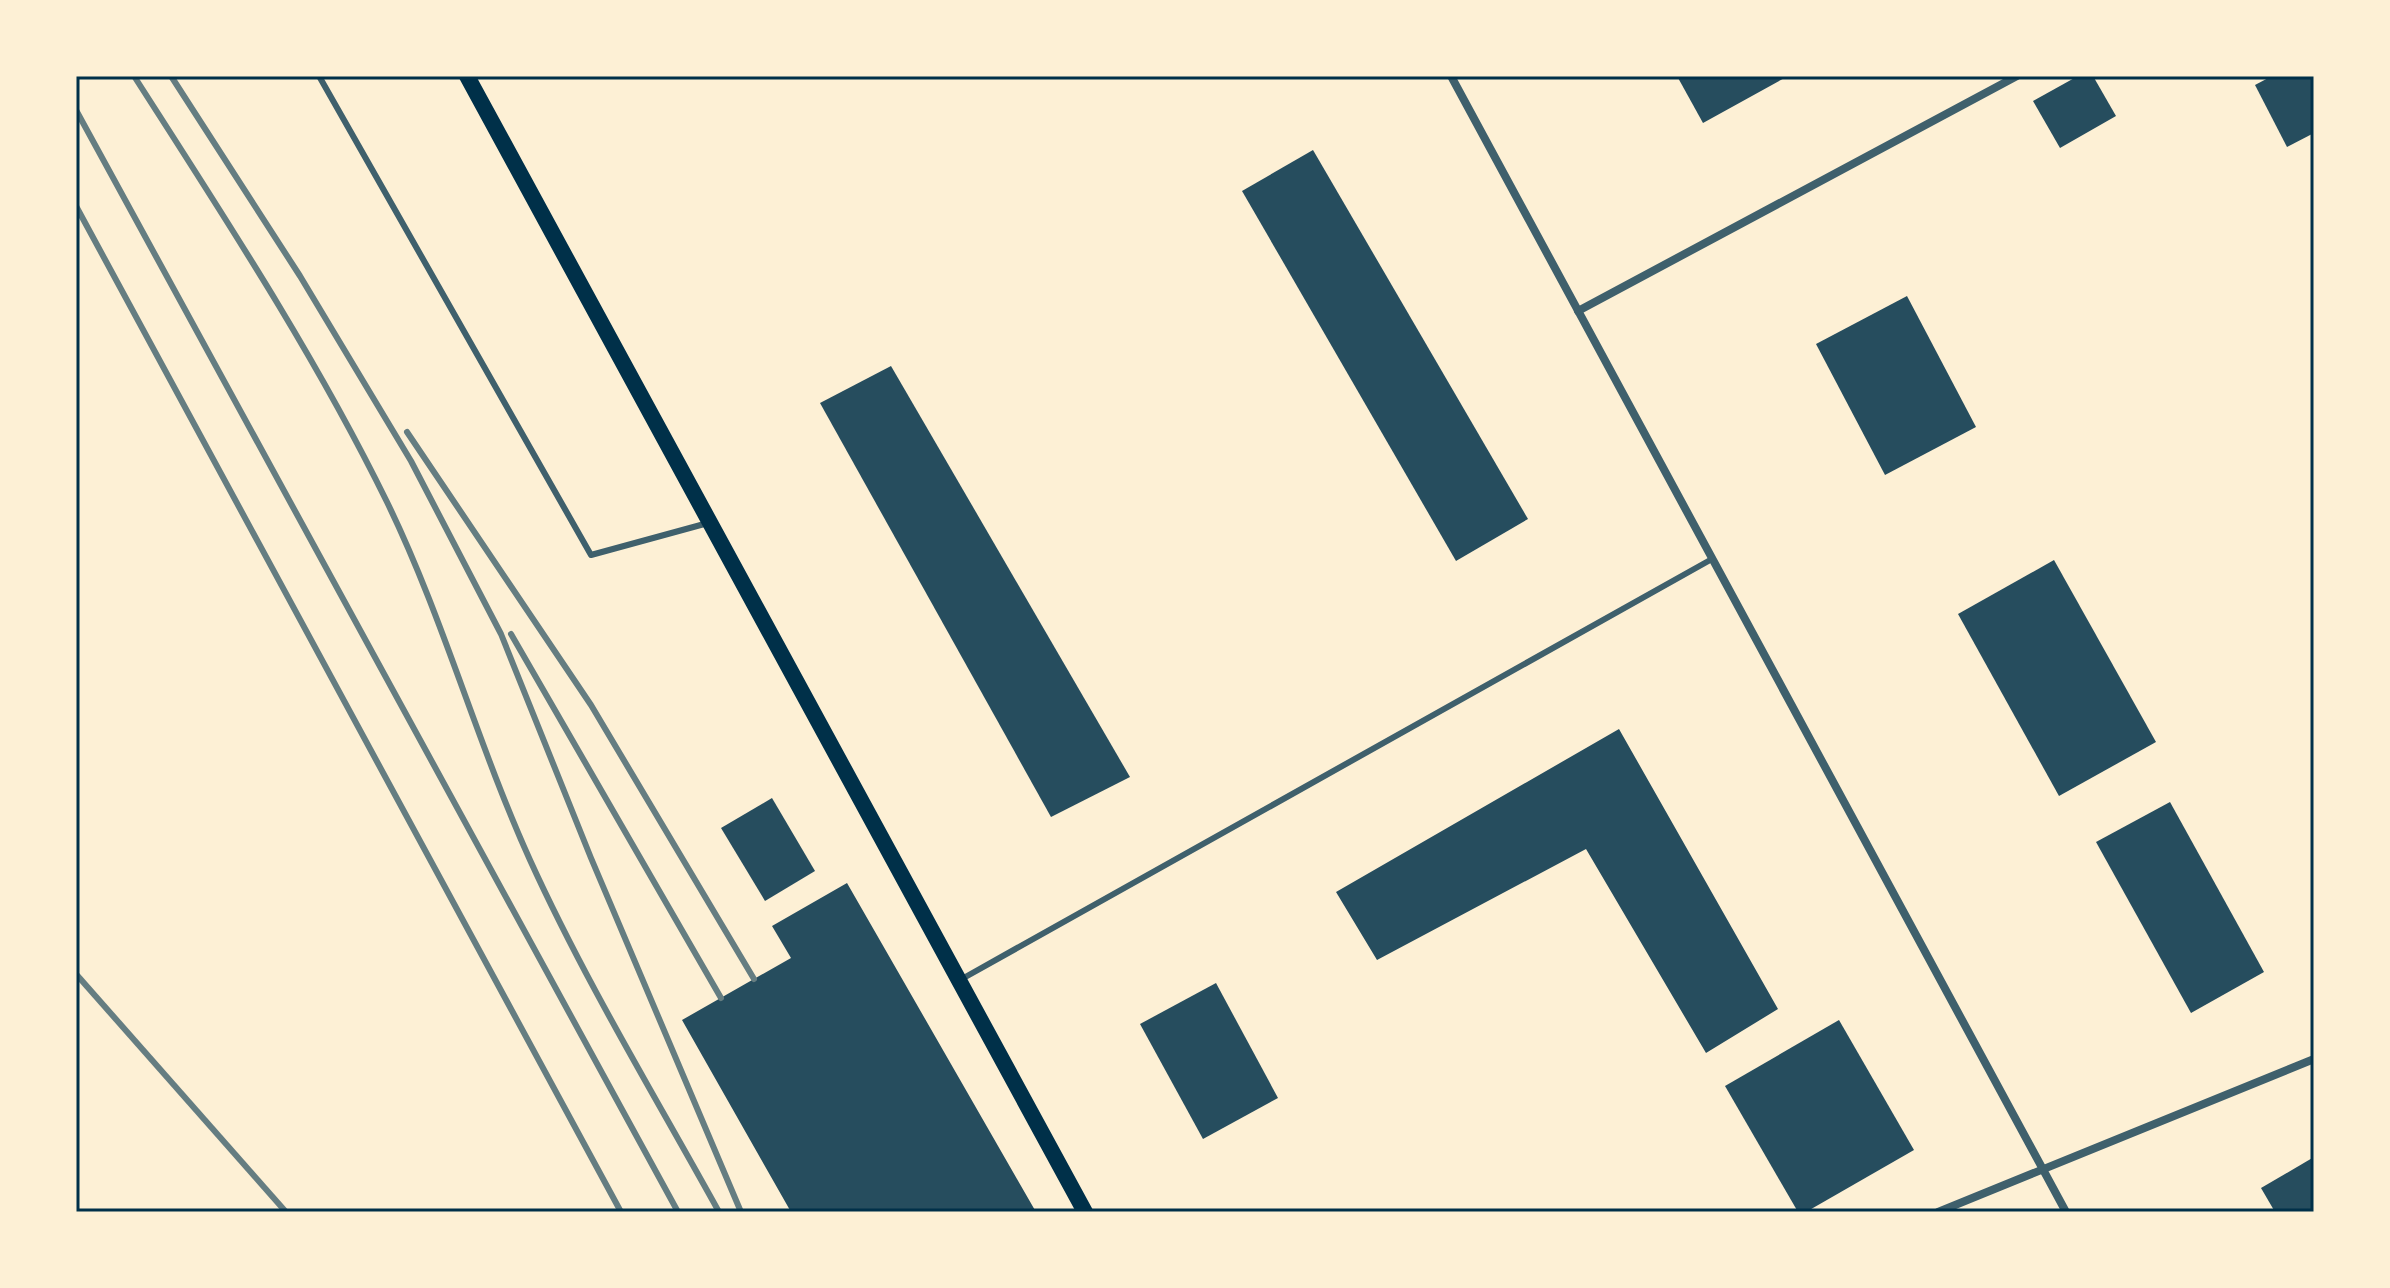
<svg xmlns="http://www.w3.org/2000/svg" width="2390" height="1288" font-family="Mulish,sans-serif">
<rect width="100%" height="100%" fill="#fdf0d5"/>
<g fill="#264d5e">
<path d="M1677,76H1788L1703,123Z"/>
<path d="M2078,76H2093L2116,116L2060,148L2033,101Z"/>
<path d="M2272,76H2314V133L2287,147L2255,85Z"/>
<path d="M1313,150L1528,519L1456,561L1242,191Z"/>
<path d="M1907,296L1976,427L1885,475L1816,344Z"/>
<path d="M891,366L1130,777L1051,817L820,403Z"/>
<path d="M2054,560L2156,742L2059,796L1958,614Z"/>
<path d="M1619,729L1778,1009L1706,1053L1586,849L1377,960L1336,892Z"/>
<path d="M772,798L815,871L765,901L721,828Z"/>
<path d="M2170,802L2264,972L2191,1013L2096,842Z"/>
<path d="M847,883L1036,1212H791L682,1020L791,958L772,926Z"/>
<path d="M1216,983L1278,1098L1203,1139L1140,1024Z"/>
<path d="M1839,1020L1914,1150L1806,1212H1798L1725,1086Z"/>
<path d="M2314,1157V1212H2275L2261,1188Z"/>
</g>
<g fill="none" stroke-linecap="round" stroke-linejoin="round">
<g stroke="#3f606c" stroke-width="6">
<path d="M319,76L591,555L708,523"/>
<path d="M960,980L1712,559"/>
</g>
<g stroke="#3f606c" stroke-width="8">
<path d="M1451,76L2066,1212"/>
<path d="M1578,311L2017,76"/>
<path d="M1938,1212L2314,1059"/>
</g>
<path stroke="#003049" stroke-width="16" d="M467,76L1085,1212"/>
<g stroke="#657d81" stroke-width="6">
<path d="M134,76C223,215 314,353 387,502C443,617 477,743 530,860C585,981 655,1096 719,1212"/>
<path d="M171,76L300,276L411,461L501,634L591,858L741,1212"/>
<path d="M76,110L678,1212"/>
<path d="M76,206L621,1212"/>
<path d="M407,432L591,705L754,979"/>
<path d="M511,634L721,998"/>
<path d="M76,974L286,1212"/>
</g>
</g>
<rect width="2390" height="1288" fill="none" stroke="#fdf0d5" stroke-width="156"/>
<rect x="78" y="78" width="2234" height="1132" fill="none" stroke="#003049" stroke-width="3"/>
</svg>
